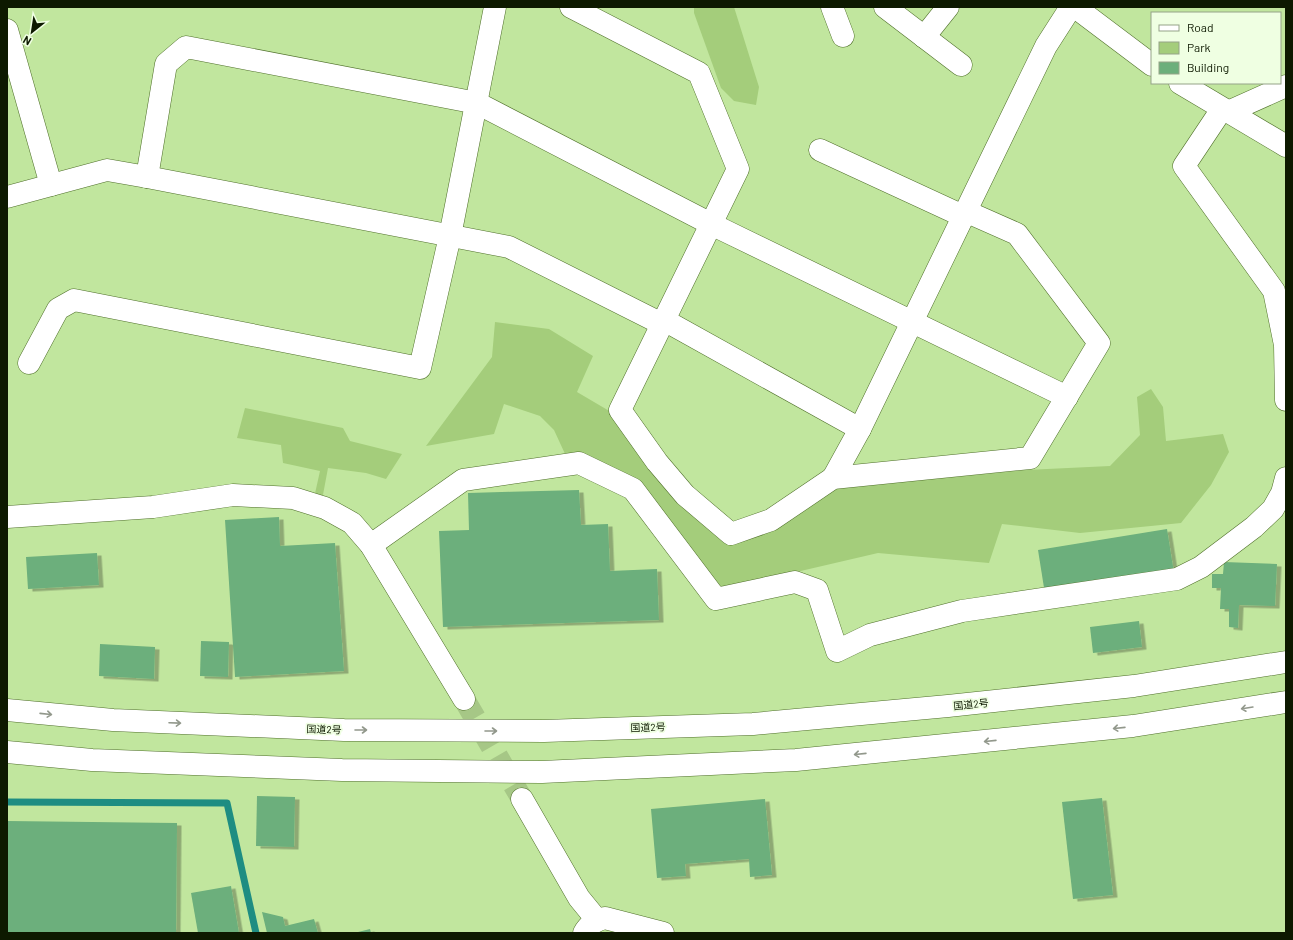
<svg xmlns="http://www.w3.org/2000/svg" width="1293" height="940" font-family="Barlow,'Noto Sans JP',sans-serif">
<defs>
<filter id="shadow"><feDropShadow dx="4.5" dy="2.5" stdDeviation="0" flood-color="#0004"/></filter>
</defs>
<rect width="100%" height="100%" fill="#c1e69e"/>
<g fill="#a4cd7b">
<path d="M694,7H734L759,87L756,105L734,101L721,88L694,13Z"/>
<path d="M495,322L549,329L593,356L577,392L611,412L728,541L774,529L838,488L1026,470L1110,466L1140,435L1137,397L1151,389L1163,407L1166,441L1223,434L1229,452L1211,485L1181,523L1080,533L1002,524L989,563L878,553L719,590L639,483L566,456L554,430L540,416L504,404L494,434L426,446L492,357Z"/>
<path d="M245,408L343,428L350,441L402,454L386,479L366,473L328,468L322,500L314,498L320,471L283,463L281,445L237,438Z"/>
</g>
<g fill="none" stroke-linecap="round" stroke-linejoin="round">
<path stroke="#1e8d82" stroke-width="7" d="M7,802L227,803L256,933"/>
</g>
<g fill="#6caf7b" filter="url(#shadow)">
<path d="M579,490L581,525L608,524L610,571L657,569L659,620L443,627L439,531L469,530L468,493Z"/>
<path d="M279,517L280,546L335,543L344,671L235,677L225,520Z"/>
<path d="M1167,529L1174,573L1045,594L1038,550Z"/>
<path d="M97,553L99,585L28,589L26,557Z"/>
<path d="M1224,562L1277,564L1275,606L1239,605L1238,628L1229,627V609H1220L1221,588H1212V574H1223Z"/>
<path d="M1139,621L1142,647L1093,653L1090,627Z"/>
<path d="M201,641L229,642L228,677L200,676Z"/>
<path d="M100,644L155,647L154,679L99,676Z"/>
<path d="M257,796L295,797L294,847L256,846Z"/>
<path d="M1102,798L1113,895L1073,899L1062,802Z"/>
<path d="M765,799L772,875L750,877L749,859L685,864L686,876L657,878L651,809Z"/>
<path d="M7,821L177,823L176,933H7Z"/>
<path d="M231,886L239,933H198L191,893Z"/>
<path d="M262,912L283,917L285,926L314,919L318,933H267Z"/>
<path d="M370,929L371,933H358V932Z"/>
</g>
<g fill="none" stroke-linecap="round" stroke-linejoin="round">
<path stroke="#a6c786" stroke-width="22" stroke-dasharray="22 11" stroke-linecap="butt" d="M464,699L522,799"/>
<g stroke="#50702b" stroke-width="23">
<g id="minor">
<path d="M571,7L699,73L738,169L620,410L657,462L685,495L731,534L771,520L833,478L1030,458L1099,343L1017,234L965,211"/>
<path d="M832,7L843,36"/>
<path d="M885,7L961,65"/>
<path d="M1075,7L1152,65"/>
<path d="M7,30L51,185"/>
<path d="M924,37L948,7"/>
<path d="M1180,83L1286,146"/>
<path d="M1222,109L1184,166L1274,291L1285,345L1286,400"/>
<path d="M1228,112L1286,86"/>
<path d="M820,150L963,216"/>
<path d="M147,177L166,64L186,47L477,103L711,224L1067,397"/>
<path d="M7,197L107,170L147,177L509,247L662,324"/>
<path d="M664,320L860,429"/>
<path d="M29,363L58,309L74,300L420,368L450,236L495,7"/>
<path d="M833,478L860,429L1046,46L1071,7"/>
<path d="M7,517L153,507L233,495L293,498L325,508L352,523L371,545L464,699"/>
<path d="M371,545L463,480L579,463L633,489L716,599L795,582L817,590L837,651L870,635L962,611L1177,579L1201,567L1254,527L1273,509L1282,493L1286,478"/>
<path d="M522,799L579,898L597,920"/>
<path d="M584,933C589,924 596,920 605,918L663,933"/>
</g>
</g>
<g stroke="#50702b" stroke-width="23">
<g id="highway">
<path d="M7,710L113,720L344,730L544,731L753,724L948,706L1134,686L1286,662"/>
<path d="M7,752L92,760L342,770L542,772L796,760L1133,726L1286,702"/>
</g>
</g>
<use href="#minor" stroke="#fff" stroke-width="22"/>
<use href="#highway" stroke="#fff" stroke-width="22"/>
</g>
<defs><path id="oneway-shaft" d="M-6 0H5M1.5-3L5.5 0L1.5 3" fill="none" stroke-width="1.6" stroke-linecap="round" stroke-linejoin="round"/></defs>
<g stroke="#92988c">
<use href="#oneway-shaft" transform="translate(1247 708) rotate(171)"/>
<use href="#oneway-shaft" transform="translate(46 714) rotate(6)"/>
<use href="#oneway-shaft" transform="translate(175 723) rotate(2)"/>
<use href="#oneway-shaft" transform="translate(1119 728) rotate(174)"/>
<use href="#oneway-shaft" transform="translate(361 730)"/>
<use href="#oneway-shaft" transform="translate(491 731)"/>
<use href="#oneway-shaft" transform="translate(990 741) rotate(174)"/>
<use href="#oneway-shaft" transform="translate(860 754) rotate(174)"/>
</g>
<g text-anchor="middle" stroke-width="3.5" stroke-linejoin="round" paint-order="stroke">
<g font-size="10" fill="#0d1900" stroke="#efffe2">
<text transform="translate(971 704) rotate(-6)" y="4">国道2号</text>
<text transform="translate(648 727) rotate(-2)" y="4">国道2号</text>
<text transform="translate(324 729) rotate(2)" y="4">国道2号</text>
</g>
</g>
<rect width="1293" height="940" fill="none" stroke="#0d1900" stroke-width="16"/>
<rect x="1151" y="12" width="130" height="72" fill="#efffe2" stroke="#95a388"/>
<rect x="1159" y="25" width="20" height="6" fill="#ffffff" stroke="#95a388"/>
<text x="1187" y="32" font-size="12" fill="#0d1900">Road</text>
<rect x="1159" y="42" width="20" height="12" fill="#a4cd7b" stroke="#95a388"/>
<text x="1187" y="52" font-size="12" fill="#0d1900">Park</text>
<rect x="1159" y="62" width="20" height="12" fill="#6caf7b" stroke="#95a388"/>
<text x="1187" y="72" font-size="12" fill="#0d1900">Building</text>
<g transform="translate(32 32) rotate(210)" stroke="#efffe2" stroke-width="3" paint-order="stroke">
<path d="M0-3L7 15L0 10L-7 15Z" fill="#0d1900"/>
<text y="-6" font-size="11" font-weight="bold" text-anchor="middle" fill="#0d1900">N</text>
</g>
</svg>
